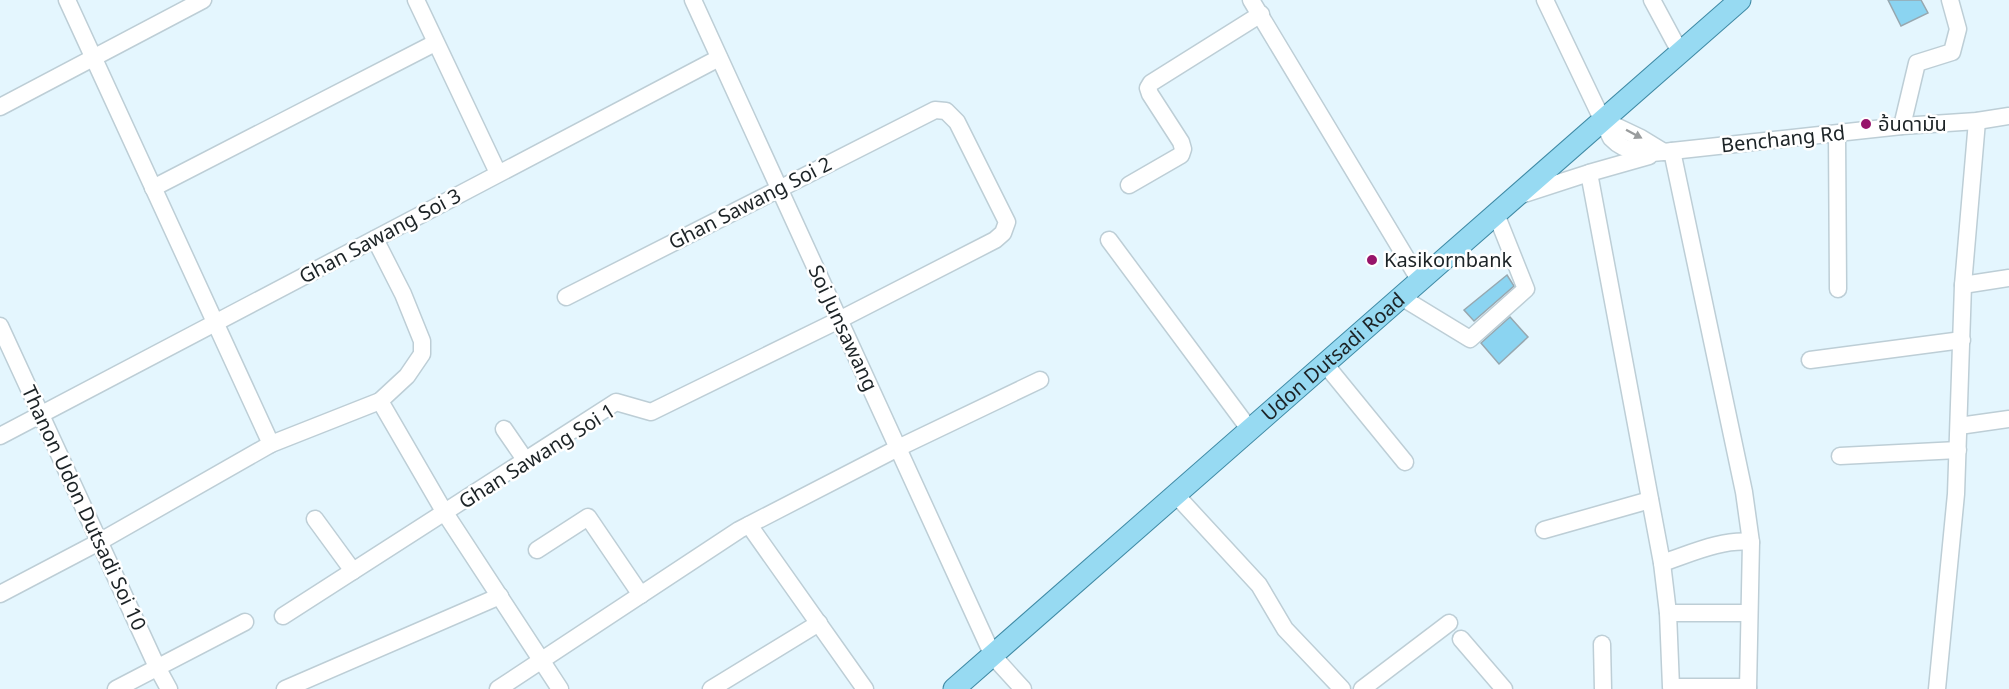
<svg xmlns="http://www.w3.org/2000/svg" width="2009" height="689" font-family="'Noto Sans','Noto Sans Thai',sans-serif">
<rect width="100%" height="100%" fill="#e4f6fe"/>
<g fill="#8bd4f1" stroke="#97a8b0" stroke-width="1.5">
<path d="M1888,0H1921L1928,13L1901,26Z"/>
<path d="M1507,275L1514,286L1474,321L1464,310Z"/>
<path d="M1510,317L1528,337L1499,364L1481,343Z"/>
</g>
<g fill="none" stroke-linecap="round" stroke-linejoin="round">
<g stroke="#bdced6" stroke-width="19">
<g id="minor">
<path d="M67,0L271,444"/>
<path d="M416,0L498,173"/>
<path d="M693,0L993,656L1023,689"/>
<path d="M1251,0L1420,281"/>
<path d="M1545,0L1611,138C1627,155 1650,154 1672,151L1902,126L1977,121L2009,116"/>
<path d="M1652,0L1680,52"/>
<path d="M0,107L203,0"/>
<path d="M1603,120L1641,138L1664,152"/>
<path d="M1902,126L1917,63L1952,52L1958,29L1950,0"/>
<path d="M1837,134L1838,289"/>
<path d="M1672,151L1744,492L1751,542L1748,689"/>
<path d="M1589,173L1662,563L1668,613L1671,687H1748"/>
<path d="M1129,185L1181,155L1183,149L1181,142L1150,94L1148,88L1151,83L1261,14"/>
<path d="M153,188L435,43"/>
<path d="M1521,195L1589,173L1649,156"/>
<path d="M1109,240L1250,430"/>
<path d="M1963,285L2009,278"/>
<path d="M1401,297L1470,339L1526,289L1496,214"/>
<path d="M0,326L157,667L169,689"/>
<path d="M1810,360L1962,340"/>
<path d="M1325,364L1405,462"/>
<path d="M380,401L445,513L560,689"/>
<path d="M1959,426L2009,419"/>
<path d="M504,429L526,461"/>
<path d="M0,436L719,58"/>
<path d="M1840,456L1958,450"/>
<path d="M1176,495L1259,585L1285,629L1342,689"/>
<path d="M315,519L353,571"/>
<path d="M749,525L865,689"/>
<path d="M1544,530L1650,500"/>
<path d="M537,550L588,517L641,595"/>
<path d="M1662,563C1690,554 1721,539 1751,542"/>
<path d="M0,594L99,542L271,444L380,401L407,376L422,354V341L403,294L375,239"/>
<path d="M1668,613H1749"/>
<path d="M283,616L616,402L651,412L839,320L995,240L1003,233L1007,222L957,122L946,111L935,110L566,297"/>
<path d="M1461,639L1504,689"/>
<path d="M1602,644L1603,689"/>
<path d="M116,689L245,622"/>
<path d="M285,689L500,596"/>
<path d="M498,689L739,530L898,448L1040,380"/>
<path d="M711,689L819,623"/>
<path d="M1362,689L1449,623"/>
<path d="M1937,689L1956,494L1963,285L1977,121"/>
</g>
</g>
<g stroke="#3f8aa5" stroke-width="23">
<g id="major">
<path id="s1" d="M954,689L1740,0"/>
</g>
</g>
<use href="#minor" stroke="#fff" stroke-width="16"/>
<use href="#major" stroke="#97daf2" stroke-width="21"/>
</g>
<defs><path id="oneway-solid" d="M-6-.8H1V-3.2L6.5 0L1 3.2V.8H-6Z" transform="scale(1.5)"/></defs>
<use fill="#999c9d" href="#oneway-solid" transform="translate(1634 134) rotate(28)"/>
<g fill="#97146a" stroke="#fff" stroke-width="2">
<circle cx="1866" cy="124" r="6"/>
<circle cx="1372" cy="260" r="6"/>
</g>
<g text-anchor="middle" stroke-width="5" stroke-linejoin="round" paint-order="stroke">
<g font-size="20" fill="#1c2326" stroke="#fff" text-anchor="start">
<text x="1878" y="131">อ้นดามัน</text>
<text x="1384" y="267">Kasikornbank</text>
</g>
<g font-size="20" fill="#1c2326" stroke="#fff">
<text transform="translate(1783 139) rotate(-6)" y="7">Benchang Rd</text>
<text transform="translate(750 203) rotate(-27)" y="7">Ghan Sawang Soi 2</text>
<text transform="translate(380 236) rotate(-28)" y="7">Ghan Sawang Soi 3</text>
<text transform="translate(843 328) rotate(65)" y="7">Soi Junsawang</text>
<text dy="7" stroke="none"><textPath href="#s1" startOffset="504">Udon Dutsadi Road</textPath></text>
<text transform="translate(537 456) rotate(-32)" y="7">Ghan Sawang Soi 1</text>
<text transform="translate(84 508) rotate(65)" y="7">Thanon Udon Dutsadi Soi 10</text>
</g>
</g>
</svg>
